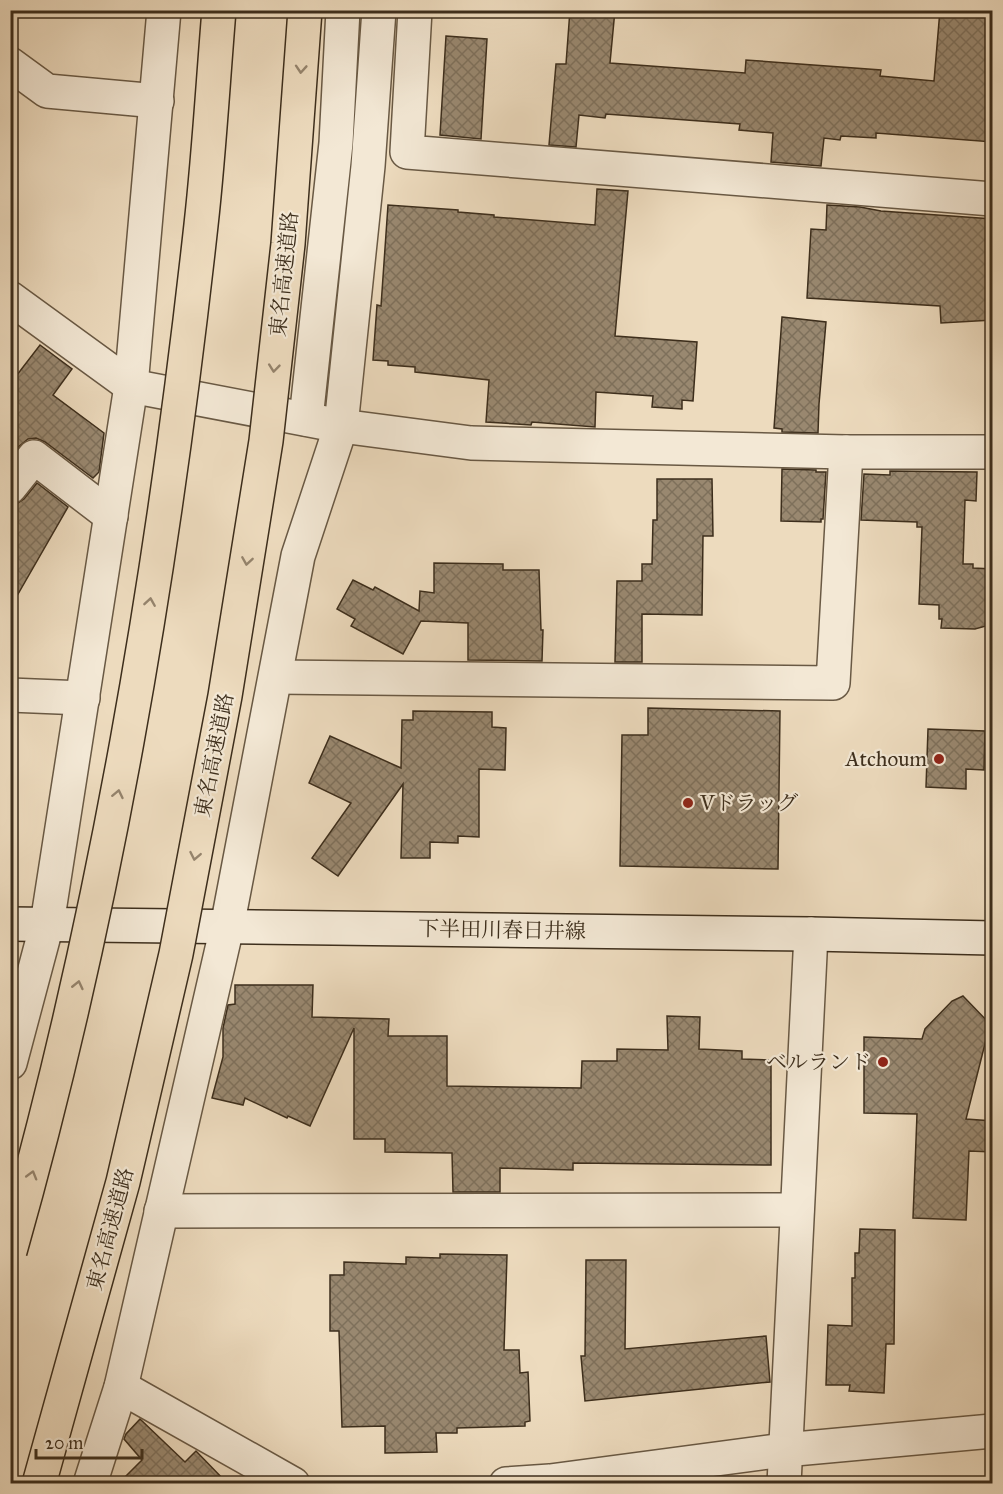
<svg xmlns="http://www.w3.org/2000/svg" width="1003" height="1494" font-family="'IM FELL Great Primer','Noto Serif JP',serif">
<defs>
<pattern id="building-cross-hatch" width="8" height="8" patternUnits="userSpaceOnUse" patternTransform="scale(1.5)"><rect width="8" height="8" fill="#998870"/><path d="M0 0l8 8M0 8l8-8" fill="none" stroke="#7e705b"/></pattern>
</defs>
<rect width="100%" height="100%" fill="#eddbbe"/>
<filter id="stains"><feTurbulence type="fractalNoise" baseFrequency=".00333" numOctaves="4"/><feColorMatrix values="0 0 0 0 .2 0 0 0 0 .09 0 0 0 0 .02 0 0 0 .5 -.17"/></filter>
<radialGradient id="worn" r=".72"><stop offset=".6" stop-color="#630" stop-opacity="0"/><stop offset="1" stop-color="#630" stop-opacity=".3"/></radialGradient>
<g fill="url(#building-cross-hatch)" stroke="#3d2e1c" stroke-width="1.5">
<path d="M570,10H615L610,63L745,73L746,60L881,70L880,76L934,81L940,10H993V142L876,133V138L841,136L840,140L824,138L821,166L771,162L773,133L739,130L740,124L606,114L605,118L579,115L576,147L549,145L556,64H566Z"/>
<path d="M446,36L487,39L481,139L440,135Z"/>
<path d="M597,189L628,191L615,336L697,342L693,401L682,400V409L652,407L653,396L596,392L595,427L532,422L531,425L486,422L489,380L415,372V367L388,365V361L373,360L377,305L381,306L388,205L458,210V212L494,215V217L595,225Z"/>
<path d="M827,205L860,207L881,211L993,219V320L941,323L940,306L807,298L811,229L826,230Z"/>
<path d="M782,317L826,322L819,404L818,433L782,432V429L774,428Z"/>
<path d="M40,345L72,369L53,395L104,433L99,472L93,478L45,442L36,438L28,439L17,448L10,443V384Z"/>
<path d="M782,469L816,470V472H826L823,519H821V522L781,521Z"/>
<path d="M890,471L977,472L976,501L965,500L963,564H973V568L993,569V624L975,629L941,628L942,619H939V605L919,604L922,527H917V522L861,520L864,474L890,475Z"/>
<path d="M657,479H712L713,536H703L702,615L642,614V662H615L617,581H642V564H652L653,520H657Z"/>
<path d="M37,483L68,507L10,608V508L24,499Z"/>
<path d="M434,563L503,564V570H539L541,630H543L542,661L468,660V623L421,621L403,654L351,626L355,619L337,609L353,580L373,590L375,587L419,611L420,591L434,593Z"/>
<path d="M648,708L780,711L778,869L620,866L622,735H648Z"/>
<path d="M413,711L492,712V727L506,728L505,770L479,769V837L458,836V843L430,842V858H401L403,784L338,876L312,858L351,803L309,783L330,736L401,768L402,720H413Z"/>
<path d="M928,729L985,731L984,770L966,769V789L926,787Z"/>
<path d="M235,985H313L312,1017L389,1019L388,1036H447V1086L581,1088L582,1061H617V1049L668,1050L667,1016L700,1017L699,1049L742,1051V1059L771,1060V1165L573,1163V1170L500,1168V1192H453L452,1153L385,1152V1139H354V1028L310,1126L288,1116L287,1118L245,1098L243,1105L212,1098L223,1057V1028L228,1005L235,1004Z"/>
<path d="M963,996L990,1024L966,1119L993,1121V1152L969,1151L966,1220L913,1218L917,1114L864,1113V1037L922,1039L925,1029L952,1001Z"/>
<path d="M860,1229L895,1230L894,1344H886L884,1393L849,1391L850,1385H826L828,1325L852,1326V1278H855V1253H859Z"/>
<path d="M440,1254L507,1255L504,1350H519L520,1373L528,1372L530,1421L525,1422V1426L457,1428V1433H436L437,1452L385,1453V1426L342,1427L339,1331H330V1275H344V1262L406,1264V1257L440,1258Z"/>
<path d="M586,1260H626L625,1349L766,1336L770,1382L585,1401L581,1356H585Z"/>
<path d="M140,1419L185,1462L196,1451L228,1484H118L142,1460L124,1439L126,1434Z"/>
</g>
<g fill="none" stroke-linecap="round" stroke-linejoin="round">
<g stroke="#695944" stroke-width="36">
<g id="minor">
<path d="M415,10L407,152L992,199"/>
<path d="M10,64L47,91L157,101"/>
<path d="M10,298L131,386L341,426L471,443L846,452H992"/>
<path d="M306,419L336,143L343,10"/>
<path d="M10,487L34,457L111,516"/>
<path d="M276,677L833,683L846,452"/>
<path d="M10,695L83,698"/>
<path d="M10,1063L47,924L131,386L164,10"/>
<path d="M161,1211L797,1210"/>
<path d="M121,1387L293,1484"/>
<path d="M90,1484L121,1387L227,927L298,556L341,426"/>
<path d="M506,1484L550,1481L784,1450L992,1431"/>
<path d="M784,1484L811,934"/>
</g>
</g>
<g stroke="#695944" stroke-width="36">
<path id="tertiary" d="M341,426L368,166L379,10"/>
</g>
<g stroke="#3d2e1c" stroke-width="36">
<path id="secondary" d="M10,924L811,934L992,938"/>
</g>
<use href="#minor" stroke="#f3e8d5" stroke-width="33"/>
<use href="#tertiary" stroke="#f3e8d5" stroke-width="33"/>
<use href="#secondary" stroke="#f3e8d5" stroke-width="33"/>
<g stroke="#3d2e1c" stroke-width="36" stroke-linecap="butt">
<g id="motorway-bridge">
<path d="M10,1251C105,916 163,571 201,225C209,154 213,82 219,10"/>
<path d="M39,1484L123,1182L176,954L225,696L266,441L288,244L305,10"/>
</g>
</g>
<use href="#motorway-bridge" stroke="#eddbbe" stroke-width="33"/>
</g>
<defs><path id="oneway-chevron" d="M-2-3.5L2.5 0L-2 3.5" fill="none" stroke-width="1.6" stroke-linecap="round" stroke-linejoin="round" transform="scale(1.5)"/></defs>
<g stroke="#95846d">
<use href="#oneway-chevron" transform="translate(301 69) rotate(94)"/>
<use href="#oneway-chevron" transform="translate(274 368) rotate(96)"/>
<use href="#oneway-chevron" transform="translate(247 561) rotate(99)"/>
<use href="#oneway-chevron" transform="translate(150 602) rotate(-81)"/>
<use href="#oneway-chevron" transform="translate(118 794) rotate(-78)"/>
<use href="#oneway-chevron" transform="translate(195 856) rotate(101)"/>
<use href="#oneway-chevron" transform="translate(78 985) rotate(-77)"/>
<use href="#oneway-chevron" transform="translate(32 1175) rotate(-74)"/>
</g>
<g fill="#8f2418" stroke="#f3e8d5" stroke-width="2">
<circle cx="939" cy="759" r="6"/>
<circle cx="688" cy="803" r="6"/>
<circle cx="883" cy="1062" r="6"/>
</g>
<g text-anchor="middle" stroke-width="4.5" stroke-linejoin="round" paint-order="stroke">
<g font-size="21" fill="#3d2e1c" stroke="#f3e8d5">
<text transform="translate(284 274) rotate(-84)" y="7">東名高速道路</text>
<text transform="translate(214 755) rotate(-79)" y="7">東名高速道路</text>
<text transform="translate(502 930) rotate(1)" y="7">下半田川春日井線</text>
<text transform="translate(110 1229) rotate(-75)" y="7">東名高速道路</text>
</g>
<g font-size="21" fill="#3d2e1c" stroke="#f3e8d5" text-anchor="end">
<text x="927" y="766">Atchoum</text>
<text x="700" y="810" text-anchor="start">Vドラッグ</text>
<text x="871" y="1069">ベルランド</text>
</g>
</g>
<rect width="1003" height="1494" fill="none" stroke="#eddbbe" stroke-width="36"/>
<rect x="12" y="12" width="979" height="1470" fill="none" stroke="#3d2e1c" stroke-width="3"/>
<rect x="18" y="18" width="967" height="1458" fill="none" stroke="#3d2e1c" stroke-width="1.5"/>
<path d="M36 1449v9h106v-9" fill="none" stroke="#3d2e1c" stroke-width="3"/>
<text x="45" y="1449" font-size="18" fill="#3d2e1c" stroke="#f3e8d5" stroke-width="4.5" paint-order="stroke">20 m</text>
<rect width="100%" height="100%" filter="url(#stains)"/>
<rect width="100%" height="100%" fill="url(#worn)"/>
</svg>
